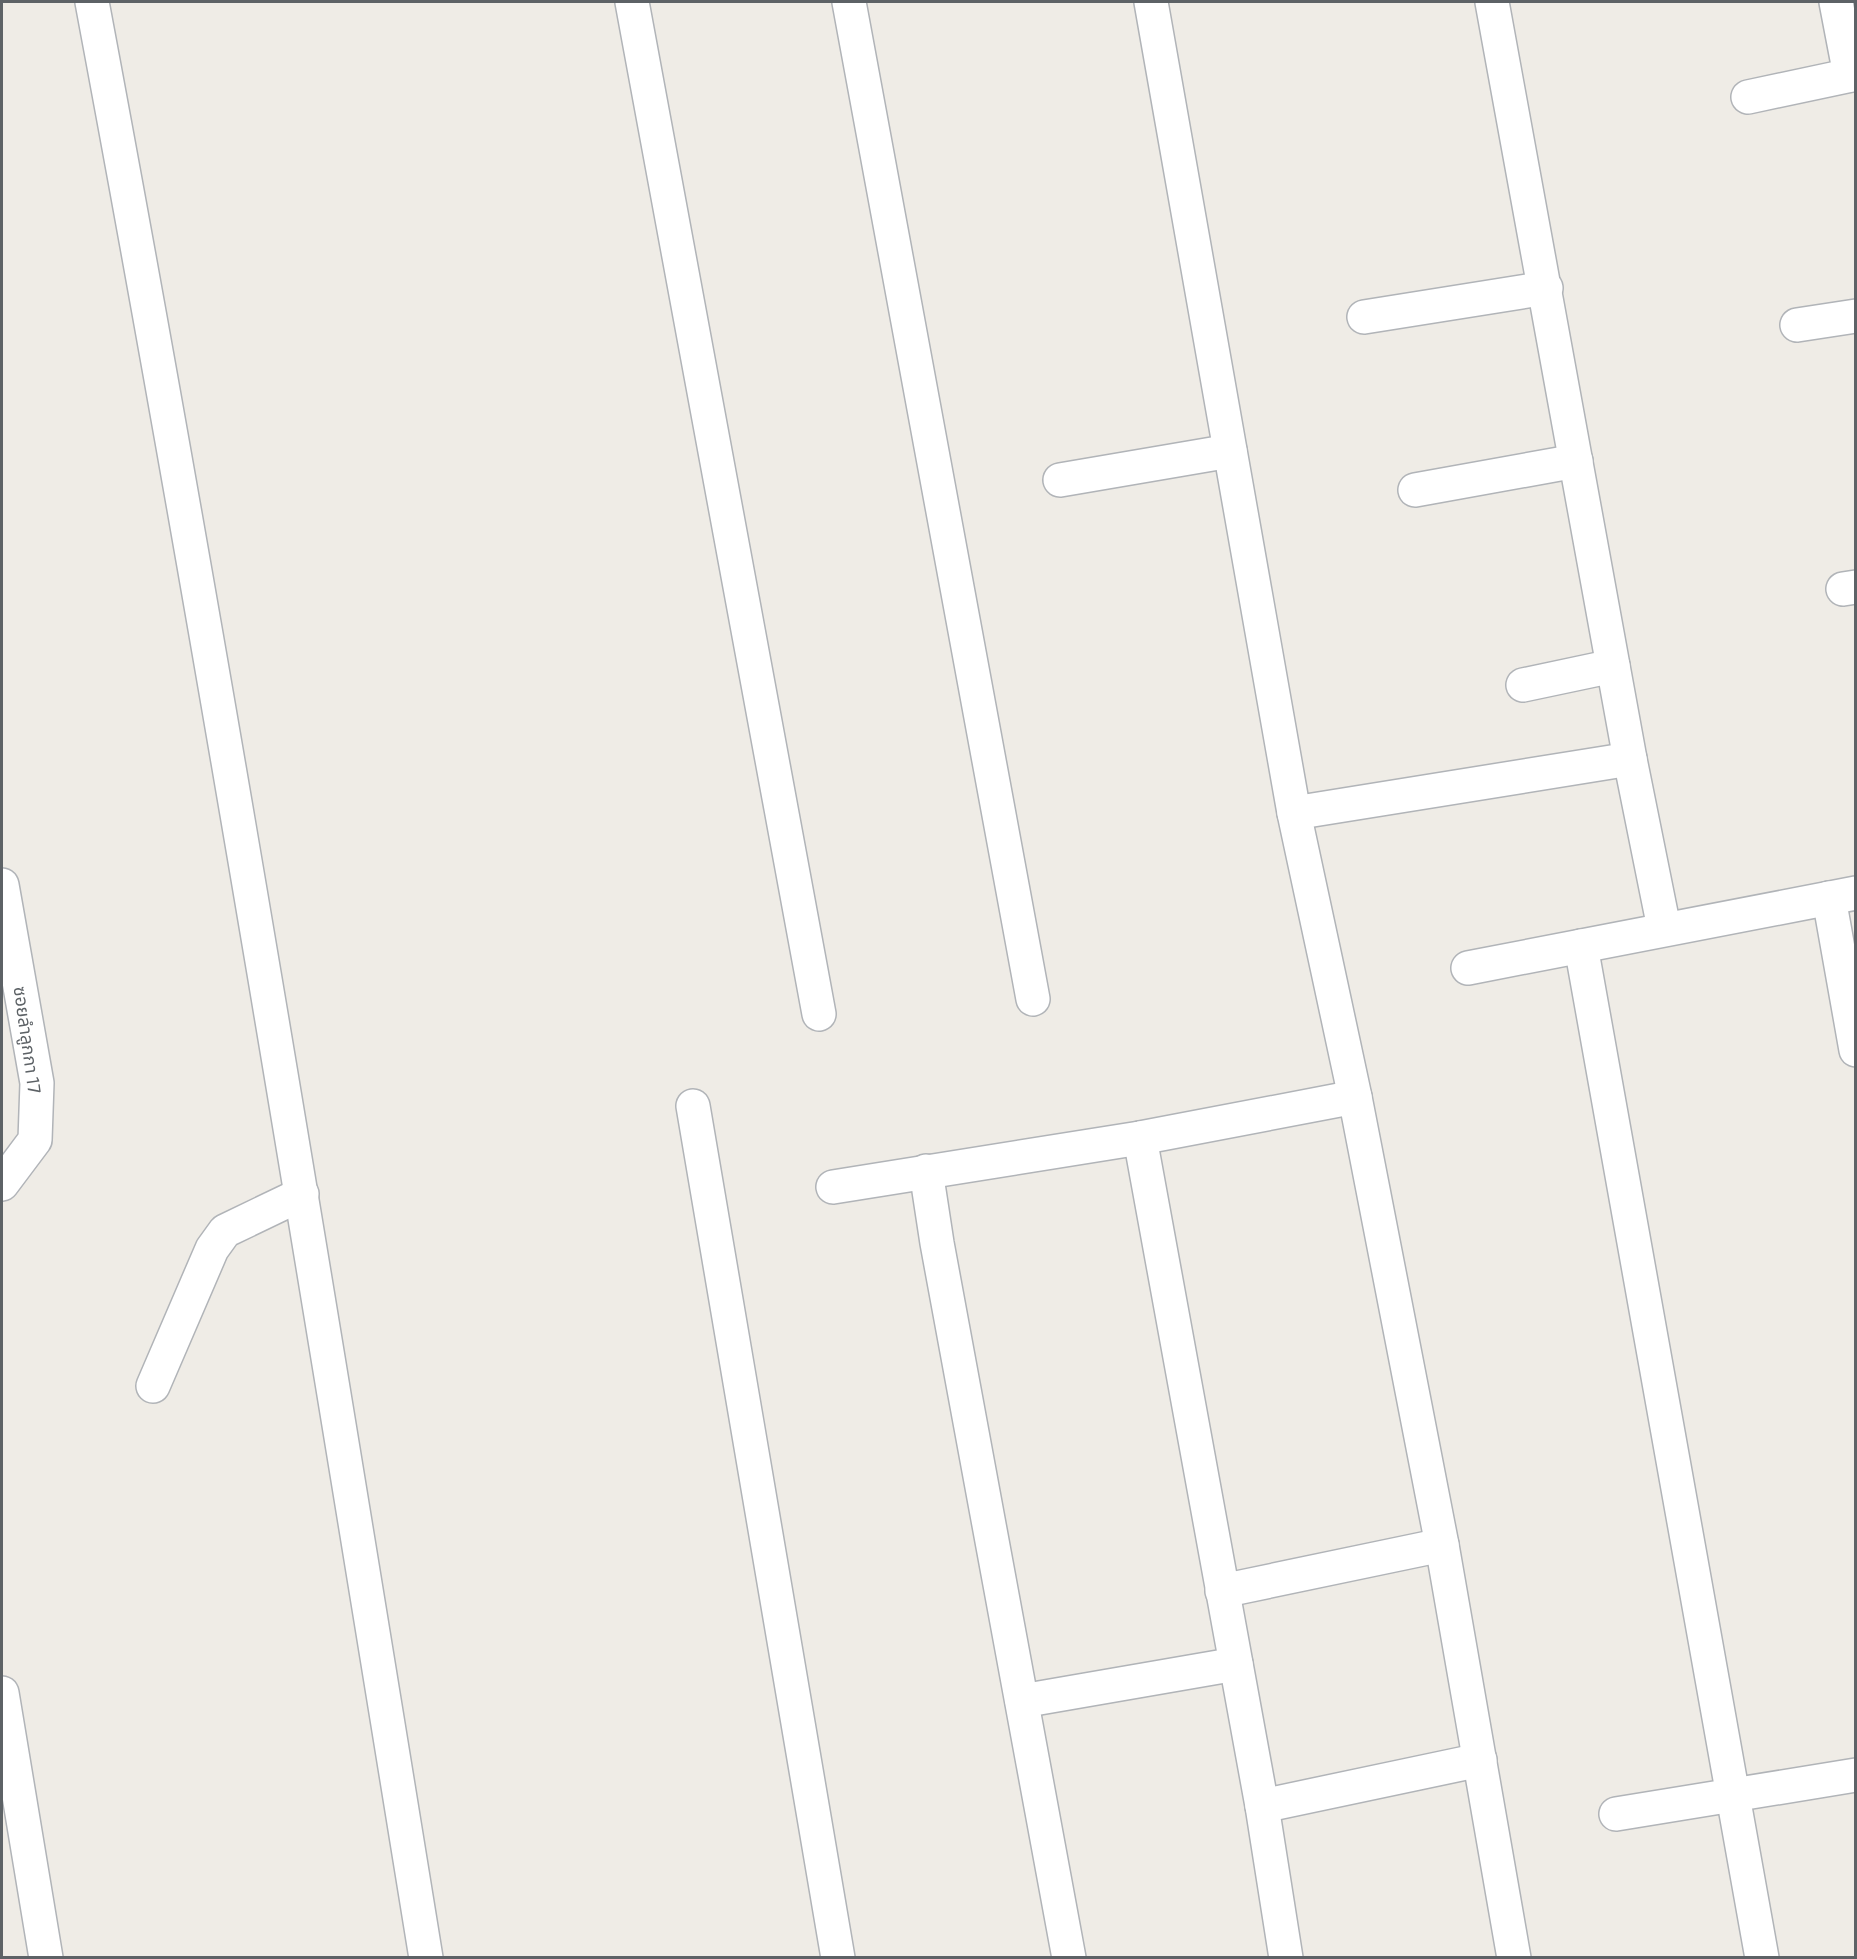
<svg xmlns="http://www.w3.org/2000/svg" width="1857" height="1959" font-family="'Exo 2','Noto Sans Thai',sans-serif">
<rect width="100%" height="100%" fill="#efece6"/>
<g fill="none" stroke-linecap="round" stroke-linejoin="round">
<g stroke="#b1b4b8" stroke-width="36">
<g id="minor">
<path d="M92,2C214,652 320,1305 426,1958"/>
<path d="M632,2L819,1014"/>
<path d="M849,2L1033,999"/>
<path d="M1151,2L1294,813L1355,1097L1442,1545L1514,1958"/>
<path d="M1492,2L1630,759L1664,928"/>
<path d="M1836,2L1850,75"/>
<path d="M1748,97L1856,74"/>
<path d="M1364,317L1546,288"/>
<path d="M1797,325L1856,316"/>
<path d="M1060,480L1230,451"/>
<path d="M1415,490L1576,461"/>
<path d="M1843,589L1856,587"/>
<path d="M1523,685L1613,666"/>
<path d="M1294,813L1630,759"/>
<path d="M2,885L37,1083L35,1140L2,1184"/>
<path d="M1829,898L1856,1050"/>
<path d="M1581,946L1762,1958"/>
<path d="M1468,968L1856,893"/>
<path d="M693,1106L838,1958"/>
<path d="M1140,1138L1262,1806L1286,1958"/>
<path d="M926,1171L937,1243L1069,1958"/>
<path d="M833,1187L1140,1138L1355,1097"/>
<path d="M153,1386L212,1249L225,1231L302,1194"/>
<path d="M1222,1591L1442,1545"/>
<path d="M2,1693L46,1958"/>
<path d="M1022,1701L1236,1664"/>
<path d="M1262,1806L1480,1760"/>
<path d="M1616,1814L1856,1775"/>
</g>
</g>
<use href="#minor" stroke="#fff" stroke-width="33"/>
</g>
<g text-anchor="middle" stroke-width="4.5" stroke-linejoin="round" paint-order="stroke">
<g font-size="18" fill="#5d6266" stroke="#fff">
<text transform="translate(27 1040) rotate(82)" y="6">ซอยลำลูกกา 17</text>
</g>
</g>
<rect width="1857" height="1959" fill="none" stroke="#5d6266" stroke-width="6"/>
</svg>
